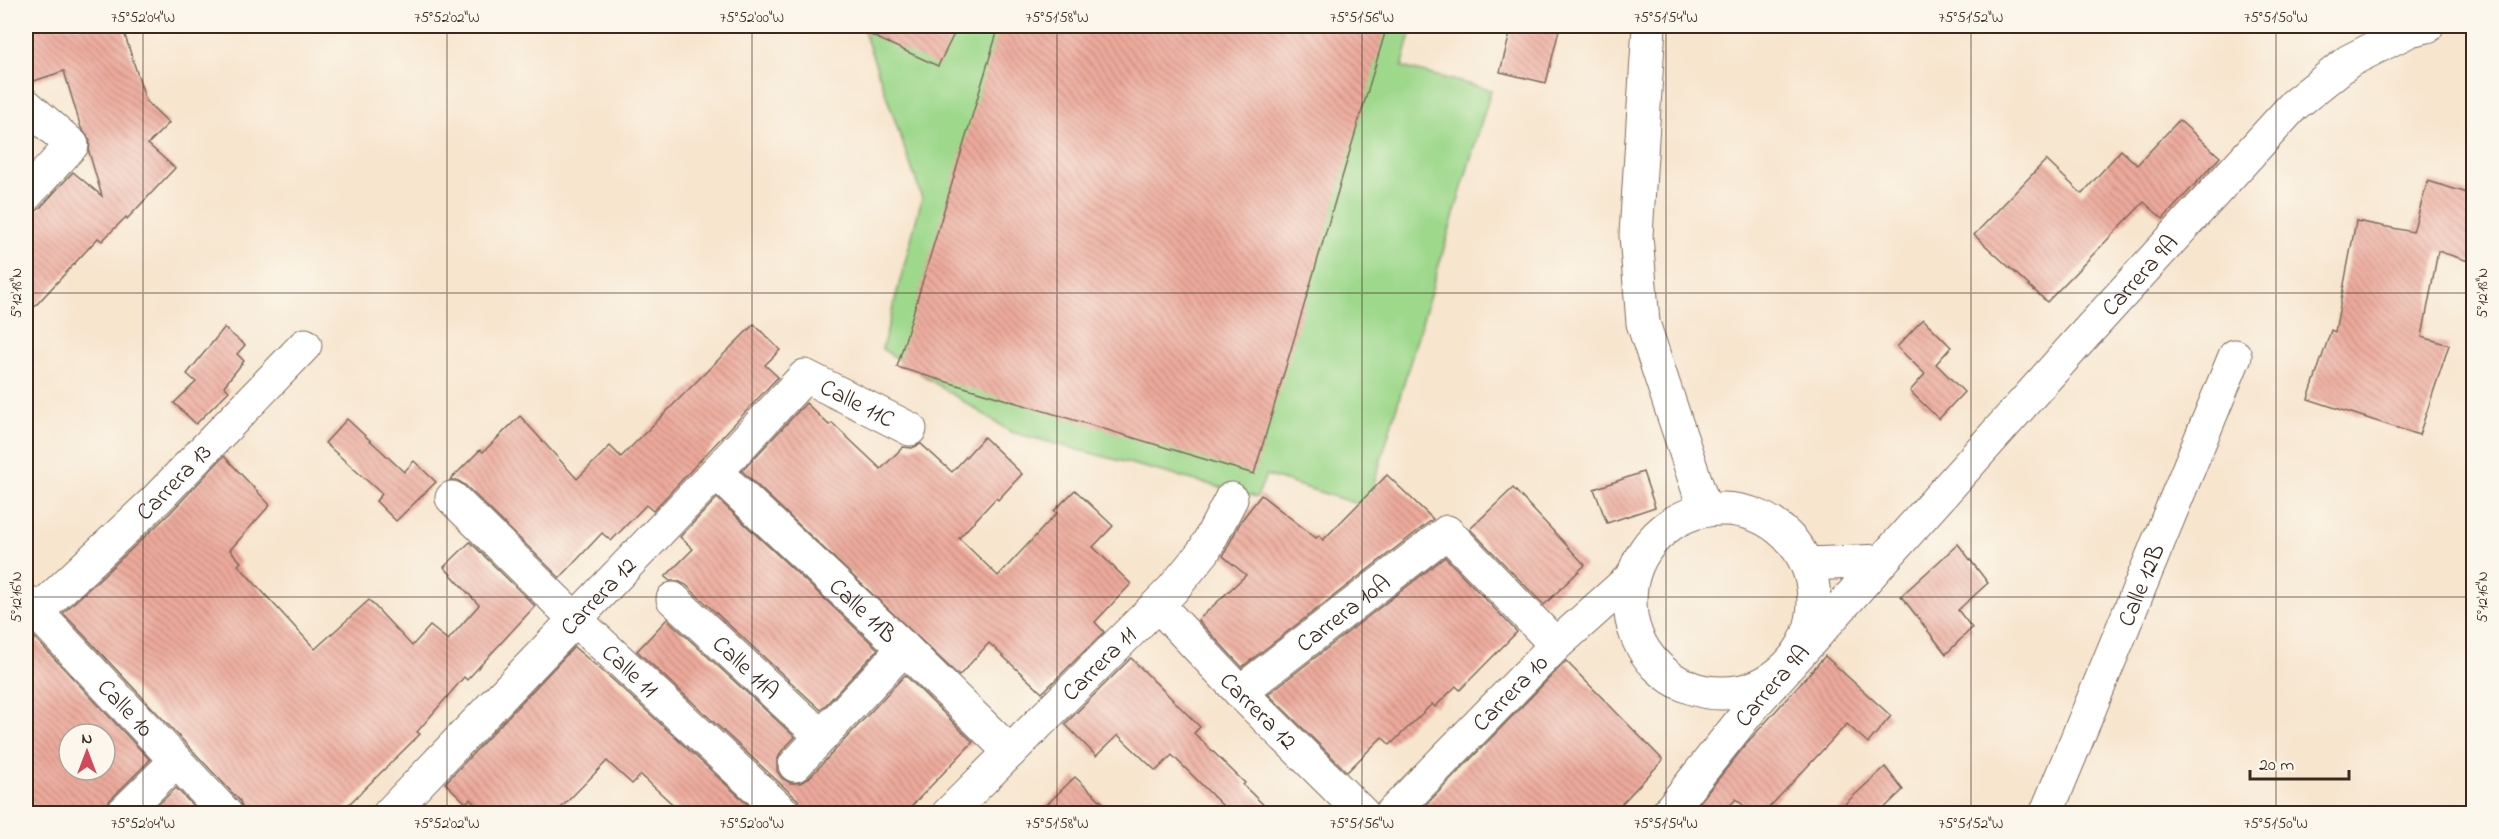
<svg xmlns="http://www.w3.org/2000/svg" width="2499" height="839" font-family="'Indie Flower',sans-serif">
<defs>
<pattern id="building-back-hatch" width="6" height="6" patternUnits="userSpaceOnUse" patternTransform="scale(1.5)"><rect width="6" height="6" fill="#edaa9c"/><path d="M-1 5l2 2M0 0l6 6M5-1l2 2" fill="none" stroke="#c18b7f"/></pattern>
</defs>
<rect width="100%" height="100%" fill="#fbf7ec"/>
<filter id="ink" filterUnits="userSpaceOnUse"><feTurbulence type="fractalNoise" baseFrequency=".0167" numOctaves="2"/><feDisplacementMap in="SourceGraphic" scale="12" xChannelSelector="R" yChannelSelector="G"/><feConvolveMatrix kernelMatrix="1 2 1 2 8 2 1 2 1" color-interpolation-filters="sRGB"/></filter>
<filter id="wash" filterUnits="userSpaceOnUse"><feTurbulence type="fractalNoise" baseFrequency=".008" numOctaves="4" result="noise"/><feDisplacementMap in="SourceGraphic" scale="24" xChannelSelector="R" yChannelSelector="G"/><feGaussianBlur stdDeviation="1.35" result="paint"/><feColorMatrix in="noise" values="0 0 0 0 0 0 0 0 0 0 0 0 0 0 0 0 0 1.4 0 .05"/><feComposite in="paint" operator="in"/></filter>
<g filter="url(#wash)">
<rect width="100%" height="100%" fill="#f7e5ce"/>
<path fill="#9dd88b" stroke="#6c8154" stroke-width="1.5" d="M862,26H1413L1402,67L1491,90L1367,507L1266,475L1257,497L1011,432L882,349L922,198Z"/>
<g id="blocks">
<g fill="url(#building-back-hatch)" fill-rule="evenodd">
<path d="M26,26H122L146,101L169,123L148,144L175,168L127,219L126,217L102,241L98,238L26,316V219L40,208L73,172L102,196L89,152L90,140L81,128L64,71L31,82L26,66Z"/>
<path d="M851,26H958L938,66Z"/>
<path d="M999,26H1387L1254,474L897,367Z"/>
<path d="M1512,26H1560L1546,83L1500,72Z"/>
<path d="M2179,120L2220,157L2163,219L2144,202L2047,302L1974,235L2046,160L2082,194L2121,150L2137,165Z"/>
<path d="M2428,181L2474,195V263L2438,251L2422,337L2449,345L2419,435L2308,399L2331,330L2335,332L2356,221L2413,232Z"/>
<path d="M1923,319L1951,347L1936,364L1964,392L1939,419L1910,391L1925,374L1897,347Z"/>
<path d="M754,324L780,350L765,365L778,377L653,511L646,505L611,541L602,533L560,578L465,485L457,480H450L480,450L483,452L520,416L577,479L610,446L621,457Z"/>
<path d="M224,328L245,345L237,354L244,361L224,386L229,391L196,424L174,403L196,382L187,374Z"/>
<path d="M806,403L829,425L832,423L881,469L903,447L912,448L921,444L952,472L984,437L1022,474L998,500L996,498L959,538L998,576L1057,513L1054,511L1075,490L1113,526L1093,547L1131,584L1095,622L1104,632L1042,693L989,643L959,676L742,471Z"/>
<path d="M347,419L404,472L414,461L436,482L396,521L376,501L382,494L325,443Z"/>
<path d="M224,456L270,505L230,550L241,562L238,565L315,649L369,600L412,646L430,626L448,640L479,605L444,567L470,542L535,606L467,680L464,677L417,732L420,734L340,813H244L240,801L63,613L170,513Z"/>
<path d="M1643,472L1655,507L1607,523L1594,489Z"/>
<path d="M1387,475L1433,519L1242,667L1198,620L1246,575L1223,556L1241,521L1261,495L1316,538L1319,535L1323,540Z"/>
<path d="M1513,488L1585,565L1544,605L1470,529Z"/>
<path d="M717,498L878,649L821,710L686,585L678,581H670L665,577L693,549L680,537Z"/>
<path d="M1958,544L1988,583L1958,610L1972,628L1946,654L1901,596Z"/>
<path d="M1445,557L1517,632L1460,690L1456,686L1435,707L1432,704L1390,745L1382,737L1347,772L1268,694Z"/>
<path d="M667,619L795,737L781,752L777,761V771L782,778L790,783H800L809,778L905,675L973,742L905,813H803L798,800L637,651Z"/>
<path d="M35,638L150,760L109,801L104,813H26V647ZM69,734H105V770H69Z"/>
<path d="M574,647L612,679L757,813H682L641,775L632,784L607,761L556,813H484L470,799L466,803L445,783Z"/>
<path d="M1825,656L1891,716L1868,743L1847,724L1764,813H1752L1736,799L1723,813H1691L1747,743Z"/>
<path d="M1131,658L1200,727L1194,733L1245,783L1243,785L1272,813H1230L1172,755L1156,771L1118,735L1096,756L1065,724Z"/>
<path d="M1566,661L1663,760L1613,813H1418Z"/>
<path d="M1885,767L1903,790L1879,813H1835Z"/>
<path d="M1075,777L1114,813H1038Z"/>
<path d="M176,788L200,813H149Z"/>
</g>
</g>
</g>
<g filter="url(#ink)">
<use href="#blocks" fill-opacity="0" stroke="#7d6b5c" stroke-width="1.5"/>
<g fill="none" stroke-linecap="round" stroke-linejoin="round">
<g stroke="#7d6b5c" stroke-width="35">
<g id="street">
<path d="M1649,26L1636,235L1643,323L1705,510"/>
<path d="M26,105L72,145L26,195"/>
<path id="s1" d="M716,472L904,648L1010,752"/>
<path id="s2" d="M452,498L575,619L785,814"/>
<path id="s3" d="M673,599L821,736"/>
<path id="s4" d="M26,601L226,814"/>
<path id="s5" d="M1158,605L1240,692L1363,814"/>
<path id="s6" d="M36,613L157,499L305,345"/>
<path id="s7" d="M1240,692L1447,532L1556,645"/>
<path d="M795,765L904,648"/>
<path d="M122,814L176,761"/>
<path id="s8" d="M389,814L716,472L805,376L910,429"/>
<path id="s9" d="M948,814L1172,590L1204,551L1231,499"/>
<path id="s10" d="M2046,814L2235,356"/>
</g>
</g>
<g stroke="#7d6b5c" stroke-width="35">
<g id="secondary">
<circle cx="1722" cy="601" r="92"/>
<path d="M1808,564L1882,561"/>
<path id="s11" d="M1391,814L1556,645L1632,577"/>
<path id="s12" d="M1667,814L1757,701L2078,342L2294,105L2349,61L2410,30L2427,26"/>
</g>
</g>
<use href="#street" stroke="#fff" stroke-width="33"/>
<use href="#secondary" stroke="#fff" stroke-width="33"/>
</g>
</g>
<path fill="none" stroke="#3b2a1e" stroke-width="1.5" stroke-opacity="0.45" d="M143,26V814M447,26V814M752,26V814M1057,26V814M1362,26V814M1666,26V814M1971,26V814M2276,26V814M26,293H2474M26,597H2474"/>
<g text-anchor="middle" stroke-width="6" stroke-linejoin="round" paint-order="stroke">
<g font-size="24" fill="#3b2a1e" stroke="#fbf7ec">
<text dy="8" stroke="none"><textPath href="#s12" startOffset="717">Carrera 9A</textPath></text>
<text dy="8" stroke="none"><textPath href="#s8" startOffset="663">Calle 11C</textPath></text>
<text dy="8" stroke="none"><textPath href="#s6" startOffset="190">Carrera 13</textPath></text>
<text dy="8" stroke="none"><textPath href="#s10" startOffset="248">Calle 12B</textPath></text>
<text dy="8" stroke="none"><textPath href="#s8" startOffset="302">Carrera 12</textPath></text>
<text dy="8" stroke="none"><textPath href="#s1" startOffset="202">Calle 11B</textPath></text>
<text dy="8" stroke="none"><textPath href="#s7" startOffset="130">Carrera 10A</textPath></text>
<text dy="8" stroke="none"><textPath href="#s9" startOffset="213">Carrera 11</textPath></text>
<text dy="8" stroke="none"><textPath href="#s3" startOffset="100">Calle 11A</textPath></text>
<text dy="8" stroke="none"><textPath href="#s2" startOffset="248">Calle 11</textPath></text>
<text dy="8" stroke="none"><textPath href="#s12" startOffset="166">Carrera 9A</textPath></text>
<text dy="8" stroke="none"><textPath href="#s11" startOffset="170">Carrera 10</textPath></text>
<text dy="8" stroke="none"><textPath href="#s4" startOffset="146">Calle 10</textPath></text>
<text dy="8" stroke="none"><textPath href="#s5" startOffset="146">Carrera 12</textPath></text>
</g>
</g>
<rect width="2499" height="839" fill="none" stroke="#fbf7ec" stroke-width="66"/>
<g transform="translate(87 752)"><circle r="28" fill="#fbf7ec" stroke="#aea59a" stroke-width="1.5"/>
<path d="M0-4.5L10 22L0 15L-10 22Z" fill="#d1495b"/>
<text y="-9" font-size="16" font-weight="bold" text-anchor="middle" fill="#3b2a1e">N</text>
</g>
<path d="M2250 770v9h99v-9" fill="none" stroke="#3b2a1e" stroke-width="3"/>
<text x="2259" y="770" font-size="18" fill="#3b2a1e" stroke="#fbf7ec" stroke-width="4.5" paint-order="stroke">20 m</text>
<rect x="33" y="33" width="2433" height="773" fill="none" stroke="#3b2a1e" stroke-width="2"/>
<g font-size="15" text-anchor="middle" fill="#3b2a1e">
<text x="143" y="22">75°52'04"W</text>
<text x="447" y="22">75°52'02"W</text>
<text x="752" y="22">75°52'00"W</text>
<text x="1057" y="22">75°51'58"W</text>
<text x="1362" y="22">75°51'56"W</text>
<text x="1666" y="22">75°51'54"W</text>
<text x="1971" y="22">75°51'52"W</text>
<text x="2276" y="22">75°51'50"W</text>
<text transform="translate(16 293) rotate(-90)" y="5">5°12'18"N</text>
<text transform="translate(2482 293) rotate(-90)" y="5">5°12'18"N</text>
<text transform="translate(16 597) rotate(-90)" y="5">5°12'16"N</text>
<text transform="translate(2482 597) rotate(-90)" y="5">5°12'16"N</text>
<text x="143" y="828">75°52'04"W</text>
<text x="447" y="828">75°52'02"W</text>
<text x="752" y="828">75°52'00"W</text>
<text x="1057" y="828">75°51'58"W</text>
<text x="1362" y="828">75°51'56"W</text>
<text x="1666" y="828">75°51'54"W</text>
<text x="1971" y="828">75°51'52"W</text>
<text x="2276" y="828">75°51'50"W</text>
</g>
</svg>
